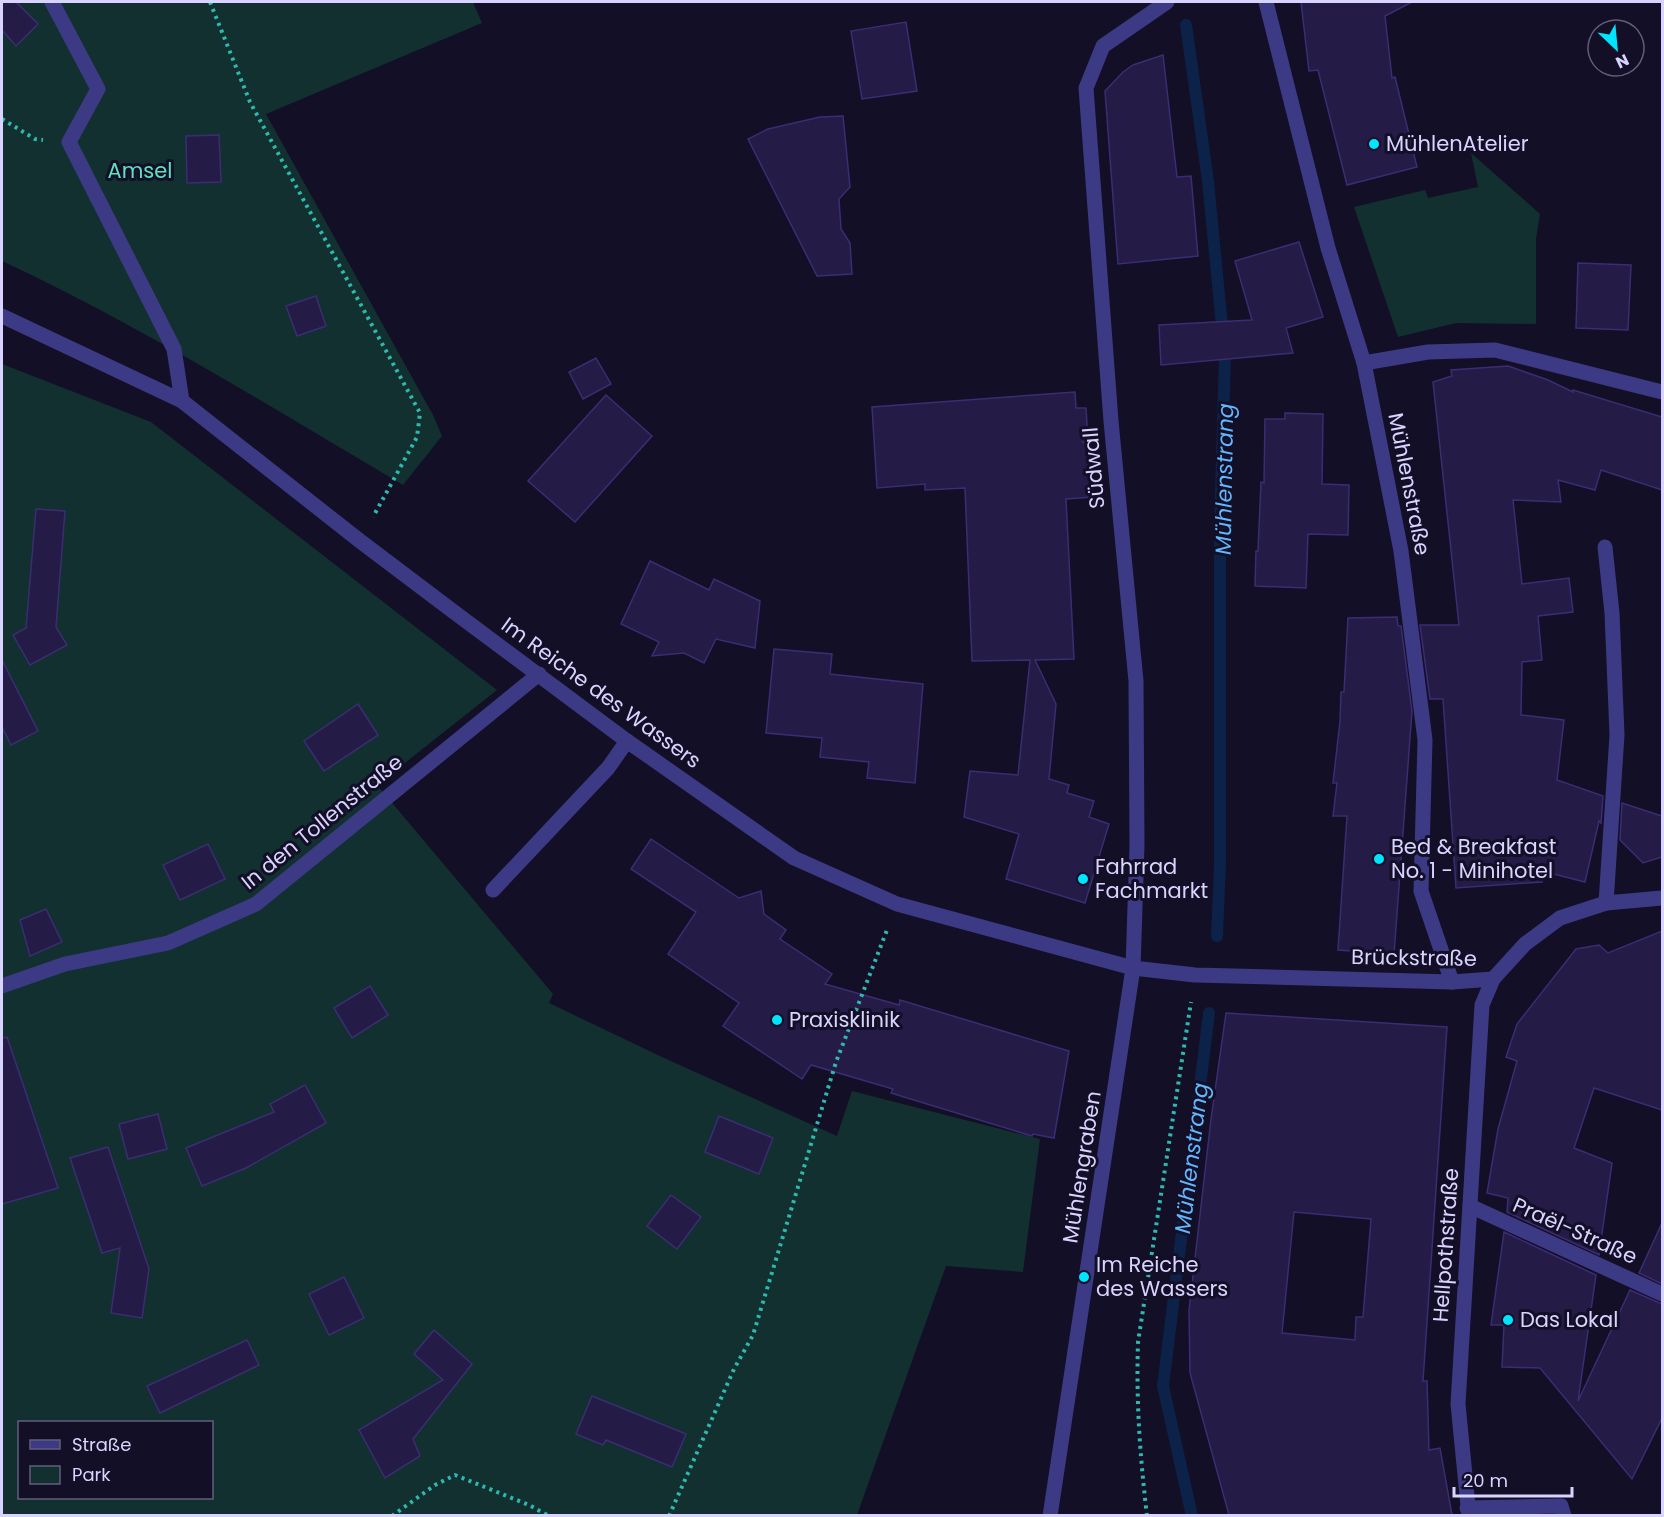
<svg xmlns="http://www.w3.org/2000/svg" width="1664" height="1517" font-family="Poppins,sans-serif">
<rect width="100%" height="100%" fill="#130f26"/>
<g fill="#12302f" fill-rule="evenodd">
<path d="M2,2H473L482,23L266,114L433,415L442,436L403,485C271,407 141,326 2,261Z"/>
<path d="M1471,153L1540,214L1536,239V324L1456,323L1398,337L1354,207L1425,190L1428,198L1478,187Z"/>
<path d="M2,364L151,422L497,690L377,785L553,994L549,1003L662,1057L837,1136L852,1091L1040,1139L1023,1272L946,1266L857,1515H2ZM20,1422H212V1498H20Z"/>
</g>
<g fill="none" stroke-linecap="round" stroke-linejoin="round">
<g stroke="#0c2248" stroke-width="12">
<path d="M1186,25L1208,181L1225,357L1220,522V864L1217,936"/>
<path d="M1192,1516L1163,1386L1209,1013"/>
</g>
</g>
<g fill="#241b47" stroke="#3b2d73" stroke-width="1.5" fill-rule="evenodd">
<path d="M2,2H16L38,24L16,46L2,30Z"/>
<path d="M1301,2H1412L1385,16L1392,78L1395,77L1417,167L1347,185L1318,70L1309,71Z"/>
<path d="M906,22L917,91L862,99L851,31Z"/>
<path d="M1163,55L1177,177L1191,176L1198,256L1118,264L1105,91L1123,72L1133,65Z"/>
<path d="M843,116L850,187L839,199L841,229L850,243L852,274L817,276L748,139L768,129L820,117Z"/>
<path d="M219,135L221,182L187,183L186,136Z"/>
<path d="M1299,242L1323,317L1286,328L1293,353L1161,365L1159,325L1252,320L1235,261Z"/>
<path d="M1578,263L1631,265L1628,330L1576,328Z"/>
<path d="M316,296L326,326L297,336L286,306Z"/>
<path d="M596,358L611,384L583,399L569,372Z"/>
<path d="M1508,366L1548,380L1573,392V390L1662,417V490L1601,470L1595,490L1558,480L1561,502L1513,500L1522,584L1569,578L1573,612L1538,616L1542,660L1522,662L1521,715L1564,720L1557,780L1603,796L1601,823L1599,821L1585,882L1542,871V882L1456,888L1443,699H1430L1420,625H1459L1433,382L1452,376L1451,370Z"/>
<path d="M1075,392L1076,408H1086L1088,441L1082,442L1089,444L1093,497L1066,499L1074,659L1035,660L1056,704L1049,779L1069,785L1067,793L1094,801L1089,817L1109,824L1085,903L1006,879L1019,834L964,817L970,771L1018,775L1030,660L972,661L965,488L925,490V484L877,488L872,407Z"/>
<path d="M606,395L652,436L575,522L528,481Z"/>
<path d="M1285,413L1323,414L1322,484L1349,485L1348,535L1308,534L1306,588L1255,586L1256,551H1258L1261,482L1264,483L1265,419H1285Z"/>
<path d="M36,509L65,511L56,627L67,645L30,665L13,635L26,628Z"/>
<path d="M650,561L709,590L714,579L760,601L755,648L716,639L704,663L684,653L652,656L659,642L621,624Z"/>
<path d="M1397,617L1398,626H1401L1412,711L1394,954L1338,950L1347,816H1333L1337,783H1333L1340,721L1341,692H1344L1348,618Z"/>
<path d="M774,649L832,654L830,674L923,684L915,783L867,778L869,762L820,757L822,738L766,733Z"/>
<path d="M2,660L38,731L11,745L2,727Z"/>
<path d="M358,704L378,735L324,771L304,741Z"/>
<path d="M1622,803L1662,816V857L1643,863L1620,840Z"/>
<path d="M651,839L739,898L761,891L764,914L786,930L780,939L832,974L825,984L899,1005L900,1000L1069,1051L1054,1138L1033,1134L1032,1136L891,1093L893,1089L811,1065L802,1079L723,1026L739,1003L668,954L696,912L631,869Z"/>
<path d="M208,844L225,879L180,900L163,865Z"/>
<path d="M46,909L62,942L30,956L20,920Z"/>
<path d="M1662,931V1110L1594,1088L1574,1148L1612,1163L1599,1255L1507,1212L1508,1198L1487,1193L1498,1129L1517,1061L1506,1057L1517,1024L1576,949L1599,945L1608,953Z"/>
<path d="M370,986L388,1015L352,1038L334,1008Z"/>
<path d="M1226,1013L1447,1027L1423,1381H1427L1429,1450L1440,1448L1452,1515H1229L1190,1373L1189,1311L1211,1119ZM1294,1212L1371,1219L1363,1317H1356L1355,1340L1282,1333Z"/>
<path d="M7,1037L58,1188L2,1204V1038Z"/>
<path d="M305,1085L326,1123L246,1168L202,1186L186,1148L274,1112L270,1104Z"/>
<path d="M158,1114L167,1149L128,1159L119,1124Z"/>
<path d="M719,1116L773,1138L759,1174L705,1152Z"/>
<path d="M108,1147L149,1269L142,1318L111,1313L120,1248L102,1253L70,1158Z"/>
<path d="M671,1195L701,1217L677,1249L647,1226Z"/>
<path d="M1662,1223V1284L1639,1273Z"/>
<path d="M1504,1232L1596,1275L1578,1401L1630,1290L1662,1304V1418L1632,1479L1540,1368L1502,1367L1504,1325H1491Z"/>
<path d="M344,1277L364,1318L329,1335L309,1294Z"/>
<path d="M434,1330L472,1364L413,1439L420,1456L385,1478L359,1430L443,1380L414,1354Z"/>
<path d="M247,1340L259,1365L160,1413L147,1386Z"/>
<path d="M592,1396L686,1434L672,1467L606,1440L603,1445L576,1434Z"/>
</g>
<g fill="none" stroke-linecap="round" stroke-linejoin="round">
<g stroke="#2fb8b0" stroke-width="4" stroke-dasharray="3 4.5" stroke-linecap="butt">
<path d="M210,2L250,102L420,413L417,437L373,517"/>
<path d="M2,119L35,139L43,140"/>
<path d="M392,1516L435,1485L455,1475L529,1505L549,1516"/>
<path d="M669,1516L734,1369L753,1335L836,1062L887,930"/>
<path d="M1147,1516C1140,1456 1136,1402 1138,1342L1191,1002"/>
</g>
<g stroke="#3d3a85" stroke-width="15">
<path d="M52,2L98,89L69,142L174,349L182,401"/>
<path d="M1266,2L1328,248L1364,363L1401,551L1425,740L1421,891L1452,982"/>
<path d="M2,316L182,401L360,541L454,612L627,741L794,858L897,904L1133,968L1195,975L1452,982L1493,979"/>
<path d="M1364,363L1428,352L1495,350L1662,392"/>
<path d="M1605,547L1612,613L1617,735L1606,903"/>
<path d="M493,890L608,768L627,741"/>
<path d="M2,986L65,964L168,943L256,904L539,674"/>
<path d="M1470,1206L1662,1294"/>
<path d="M1467,1508L1561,1506L1564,1516"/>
<path d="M1050,1516L1133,968L1137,845L1136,681L1111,421L1086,88L1103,46L1167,2"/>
<path d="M1469,1516L1458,1404L1482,1005L1493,979L1525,944L1560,918L1606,903L1662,898"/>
</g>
</g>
<g fill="#00e5ff" stroke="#130f26" stroke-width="2">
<circle cx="1374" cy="144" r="6"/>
<circle cx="1379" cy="859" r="6"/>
<circle cx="1083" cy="879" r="6"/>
<circle cx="777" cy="1020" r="6"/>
<circle cx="1084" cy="1277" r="6"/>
<circle cx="1508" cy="1320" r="6"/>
</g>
<g text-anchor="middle" stroke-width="6" stroke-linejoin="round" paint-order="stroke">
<g font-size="21" fill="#d9d4ff" stroke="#130f26" text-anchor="start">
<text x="1386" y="151">MühlenAtelier</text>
<text x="1391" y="854">Bed &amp; Breakfast<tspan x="1391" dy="24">No. 1 - Minihotel</tspan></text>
<text x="1095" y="874">Fahrrad<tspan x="1095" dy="24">Fachmarkt</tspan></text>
<text x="789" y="1027">Praxisklinik</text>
<text x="1096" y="1272">Im Reiche<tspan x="1096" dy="24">des Wassers</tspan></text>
<text x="1520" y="1327">Das Lokal</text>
</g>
<g font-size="21" fill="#5fe0c0" stroke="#130f26">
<text x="140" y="178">Amsel</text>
</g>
<g font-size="21" fill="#d9d4ff" stroke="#130f26">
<text transform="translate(1094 468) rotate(-95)" y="7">Südwall</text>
<text transform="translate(1409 484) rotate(79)" y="7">Mühlenstraße</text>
<text transform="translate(601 693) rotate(36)" y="7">Im Reiche des Wassers</text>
<text transform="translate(322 822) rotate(-39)" y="7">In den Tollenstraße</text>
<text transform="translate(1414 958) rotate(1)" y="7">Brückstraße</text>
<text transform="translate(1082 1167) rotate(-81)" y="7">Mühlengraben</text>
<text transform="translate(1575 1231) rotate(24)" y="7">Praël-Straße</text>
<text transform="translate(1446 1245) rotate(-86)" y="7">Hellpothstraße</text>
</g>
<g font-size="22" font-style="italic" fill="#62b6ff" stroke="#130f26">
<text transform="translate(1224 479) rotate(-89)" y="8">Mühlenstrang</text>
<text transform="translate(1191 1158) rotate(-83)" y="8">Mühlenstrang</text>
</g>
</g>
<rect width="1664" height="1517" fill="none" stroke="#d9d4ff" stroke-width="6"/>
<rect x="18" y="1421" width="195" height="78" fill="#130f26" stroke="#625e7d" stroke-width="1.5"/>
<rect x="30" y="1440" width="30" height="9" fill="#3d3a85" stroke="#625e7d" stroke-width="1.5"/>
<text x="72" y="1451" font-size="18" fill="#d9d4ff">Straße</text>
<rect x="30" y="1466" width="30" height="18" fill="#12302f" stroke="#625e7d" stroke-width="1.5"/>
<text x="72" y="1481" font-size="18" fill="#d9d4ff">Park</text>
<g transform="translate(1616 48) rotate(154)"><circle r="28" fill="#130f26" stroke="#625e7d" stroke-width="1.5"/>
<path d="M0-4.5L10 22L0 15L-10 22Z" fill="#00e5ff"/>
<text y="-9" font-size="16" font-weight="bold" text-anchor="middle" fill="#d9d4ff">N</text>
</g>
<path d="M1454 1487v9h118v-9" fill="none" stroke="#d9d4ff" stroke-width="3"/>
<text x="1463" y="1487" font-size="18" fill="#d9d4ff" stroke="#130f26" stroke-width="4.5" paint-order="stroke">20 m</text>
</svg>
